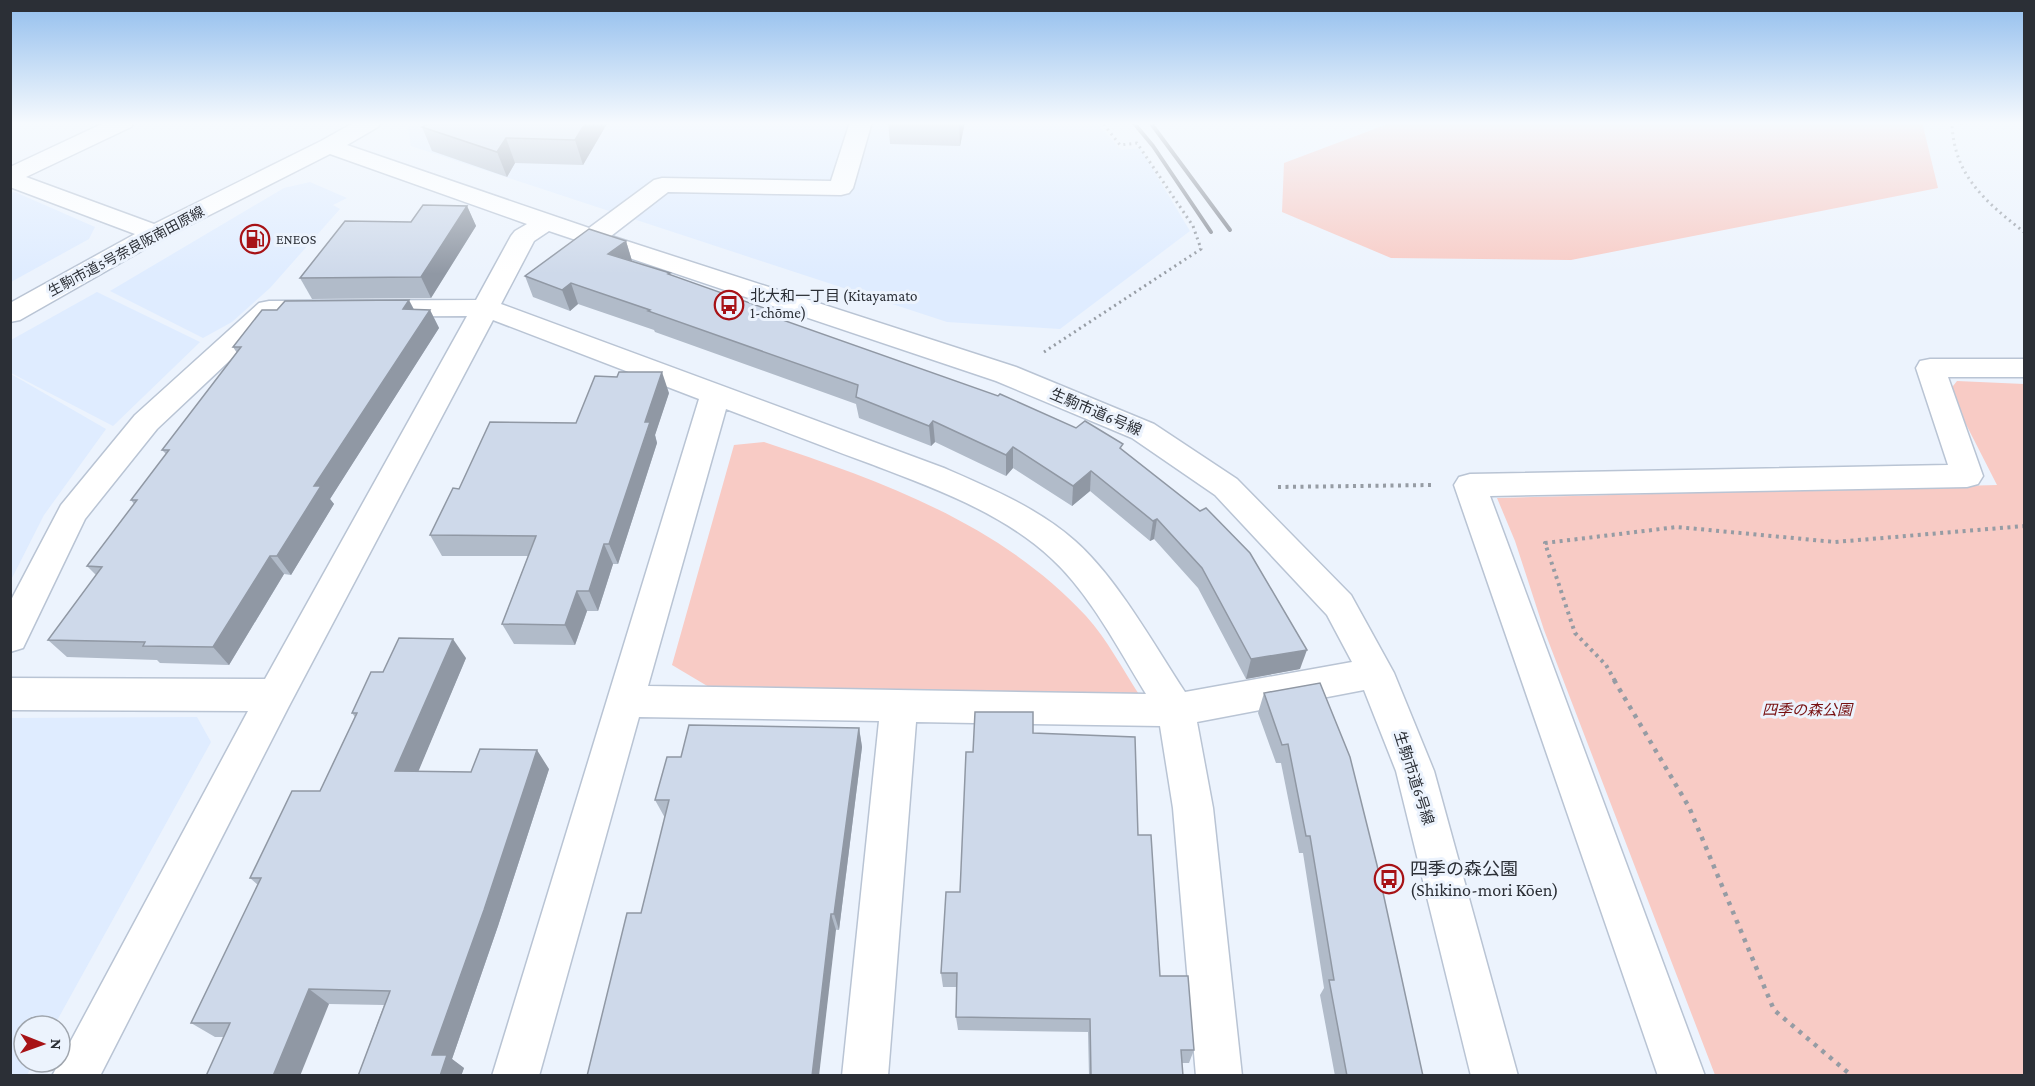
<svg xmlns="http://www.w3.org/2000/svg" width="2035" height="1086" font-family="'Crimson Pro','Noto Sans JP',serif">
<rect width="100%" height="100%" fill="#ecf3fd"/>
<g fill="#dfecff">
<path d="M419,122H1096L1121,150L1140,148L1190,231L1060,329L947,322L411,146L408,128Z"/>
<path d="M310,182L347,198L333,205L340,209L270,288L232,322L203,338L110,291L284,188Z"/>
<path d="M15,192L95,227L89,239L11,282L10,193Z"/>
<path d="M97,292L200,342L113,426L11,373V340Z"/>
<path d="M11,374L106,429L44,515L11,580Z"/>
<path d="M197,717L211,742L54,1026H24V1062H34L27,1075H11V718Z"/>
</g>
<g fill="#f8cbc5">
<path d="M1393,122H1922L1938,188L1571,260L1391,258L1282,212L1284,163Z"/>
<path d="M1957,381L2024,384V1075H1715L1544,630L1515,541L1497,498L1997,485L1949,391Z"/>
<path d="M764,442C881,481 1000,523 1086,616C1107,639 1123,670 1140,696L709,687L672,665L734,445Z"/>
</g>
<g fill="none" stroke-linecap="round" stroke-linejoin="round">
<g stroke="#b9c4d4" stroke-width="3">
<g id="minor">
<path d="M106,122H134L131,127L26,177L154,224L321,141L355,122H381L378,127L347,145L589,228L654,180L662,178L831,181L850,122H872L853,188L849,193L841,195L668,192L611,236L1016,367L1154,424L1237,479L1351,595L1394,673L1434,771L1518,1076H1471L1396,771L1364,690L1197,722L1213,808L1242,1076H1196L1173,808L1160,726L916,722L888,1076H842L879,721L639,717L539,1076H492L699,399L493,320L289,706L100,1076H52L248,711L10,710V678L265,679L467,316L276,317L157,429L85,519L23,648L10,652V602L61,505L135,415L259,303L269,301L476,300L511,236L515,231L527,224L330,154L164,238L20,320L10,322V303L135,234L10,187V167ZM549,231L996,381L1132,438L1215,495L1327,615L1352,662L1185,692C1154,645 1117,578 1075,541C1038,508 990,488 944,468L501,304L534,241ZM726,409C774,427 822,446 871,464C933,488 1002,512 1052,559C1090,594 1119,650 1146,694L648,686Z"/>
<path d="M1930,359H2024V377H1948L1983,476L1978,484L1967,487L1490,496L1705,1076H1658L1454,485L1459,477L1470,474L1948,465L1916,368L1920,361Z"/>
</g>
</g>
<g stroke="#969ca4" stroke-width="3" stroke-dasharray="2 4" stroke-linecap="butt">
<path d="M1974,122L1952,124C1954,176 1986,202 2024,232"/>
<path d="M1044,352L1201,249L1193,226L1137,143L1120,145L1102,122"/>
</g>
<g stroke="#969ca4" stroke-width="4" stroke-dasharray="3 4.5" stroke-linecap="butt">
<path d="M1278,487L1433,485"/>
<path d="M1615,681L1606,665L1575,633L1545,543L1677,527L1835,542L2024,526"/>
</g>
<path stroke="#969ca4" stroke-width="4.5" stroke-dasharray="4 6" stroke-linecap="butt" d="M1614,680L1689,807L1774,1010L1852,1076"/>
<use href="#minor" fill="#fff" fill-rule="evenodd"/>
<g stroke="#8c919a" stroke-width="4">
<path d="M1133,122L1153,146L1211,232"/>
<path d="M1150,122L1230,230"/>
</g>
</g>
<g fill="#b1bbc9">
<path d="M608,122L583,165L515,163L507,177L432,151L422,127Z"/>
<path d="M888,122H965L960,146L890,144Z"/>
<path d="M467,206L476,226L431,298L312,299L300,278L411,222Z"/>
<path d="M626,241L632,261L670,273V275L782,320L1123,450L1300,669L1246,679L1198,588L1154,539L1150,541L1090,491L1072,506L1013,468L1006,476L935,442L931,446L859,418L856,404L655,332L654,330L578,304L570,311L533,297L525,276Z"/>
<path d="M414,309L430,310L439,328L330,499L334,504L291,575L284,574L229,665L160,663L157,660L67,657L48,640L96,575L87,566L134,504L131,500L166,454L162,450L237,353L233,347Z"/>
<path d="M669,393L655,435L657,443L618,564H613L598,611H587L575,645L514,644L502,624L528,556H442L430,535L576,423Z"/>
<path d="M466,658L418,771L471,772L549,769L498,926L452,1059L464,1068L461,1076H358L384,1005L329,1004L224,1037H215L191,1023L258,885L250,878L320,791L355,717L352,713L383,672Z"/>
<path d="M1320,683L1423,1076H1335L1320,995L1324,988L1303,853H1299L1281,763H1276L1258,713L1264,693Z"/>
<path d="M859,728L862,747L839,930L641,913L665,818L655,800L681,757Z"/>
<path d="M1033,733L1138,835L1160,976L1194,1050L1189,1063H1182L1183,1076H1089L1088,1032L958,1030L956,1017L957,987H943L941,973L960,892L973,752Z"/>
</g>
<g fill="#9098a4">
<path d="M586,122H608L583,165L575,140Z"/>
<path d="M959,122H965L960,146Z"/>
<path d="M506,138L515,163L507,177L497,152Z"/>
<path d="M467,206L476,226L431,298L421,277Z"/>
<path d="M626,241L632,261L608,254Z"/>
<path d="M571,283L578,304L570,311L562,290Z"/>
<path d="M409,300L419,319L403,309Z"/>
<path d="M430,310L439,328L330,499L334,504L291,575L277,556L314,486Z"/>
<path d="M662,372L669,393L655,435L657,443L618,564L609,544L645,422Z"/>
<path d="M933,421L935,442L931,446L929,426Z"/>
<path d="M1013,447V468L1006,476V455Z"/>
<path d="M1091,471L1090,491L1072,506L1073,486Z"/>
<path d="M1157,519L1154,539L1150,541L1153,521Z"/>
<path d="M604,544L613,564L598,611L589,591Z"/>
<path d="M270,556L284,574L229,665L213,647Z"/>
<path d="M577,591L587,611L575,645L565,625Z"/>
<path d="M453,639L466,658L411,789L395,771Z"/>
<path d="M1307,650L1300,669L1246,679L1251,659Z"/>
<path d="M859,728L862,747L839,930L834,914Z"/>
<path d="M537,750L549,769L498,926L452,1059L464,1068L461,1076H440L432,1055Z"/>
<path d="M831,914L836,930L819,1076H812Z"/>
<path d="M309,989L329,1004L300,1076H273Z"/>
</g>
<g fill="#ced9ea" stroke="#9098a4" stroke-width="1.5">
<path d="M431,122H586L575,140L506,138L497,152L422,127Z"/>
<path d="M423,205L467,206L421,277L300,278L345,221L411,222Z"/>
<path d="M589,229L626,241L608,254L670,273L668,274L781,314L777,318L998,396L1000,394L1076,428L1085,421L1123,444L1120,448L1200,511L1206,508L1250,553L1307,650L1251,659L1202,568L1157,519L1153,521L1091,471L1073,486L1013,447L1006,455L933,421L929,426L856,397L858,385L648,311L650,310L571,283L562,290L525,276Z"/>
<path d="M409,300L403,309L430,310L314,486H321L277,556H270L213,647L143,646L145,642L48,640L102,567L87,566L137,500H131L169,450H162L241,347H233L262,310H277L285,301Z"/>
<path d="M619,372H662L645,422H650L609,544H604L589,591H577L565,625L502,624L536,536L430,535L453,488L459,489L490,422L576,423L595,376L617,377Z"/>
<path d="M399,638L453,639L395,771L471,772L480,749L537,750L484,910L432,1055H447L440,1076H358L390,991L309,989L273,1076H206L230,1023H191L261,878H250L292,791H320L357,713H352L371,672H383Z"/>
<path d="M1320,683L1350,757L1377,865L1423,1076H1347L1329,980H1334L1310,836H1306L1288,744L1282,745L1264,693Z"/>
<path d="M975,712H1033V733L1135,737L1138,835H1151L1160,976H1188L1194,1050H1181L1183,1076H1091L1090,1019L956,1017L957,973H941L946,892H960L966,752H973Z"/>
<path d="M689,725L859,728L834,914H831L812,1076H587L627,913H641L669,800H655L667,757H681Z"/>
</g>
<linearGradient id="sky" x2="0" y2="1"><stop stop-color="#92beed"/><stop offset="0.45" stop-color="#f6fafe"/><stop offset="1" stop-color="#f6fafe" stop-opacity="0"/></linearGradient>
<rect width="2035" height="274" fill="url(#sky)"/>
<defs>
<g id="fuel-ring" transform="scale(1.5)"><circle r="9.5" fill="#ecf3fd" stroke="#a71216" stroke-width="1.5"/><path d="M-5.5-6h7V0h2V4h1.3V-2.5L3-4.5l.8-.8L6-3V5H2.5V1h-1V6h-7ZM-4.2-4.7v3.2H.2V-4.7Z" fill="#a71216"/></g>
<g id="bus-ring" transform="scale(1.5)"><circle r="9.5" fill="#ecf3fd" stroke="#a71216" stroke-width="1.5"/><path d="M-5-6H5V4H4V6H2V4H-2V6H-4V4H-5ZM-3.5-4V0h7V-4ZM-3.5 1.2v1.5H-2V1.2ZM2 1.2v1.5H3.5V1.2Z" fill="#a71216"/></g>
</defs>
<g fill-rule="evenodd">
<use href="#fuel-ring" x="255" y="239"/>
<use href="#bus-ring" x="729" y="305"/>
<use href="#bus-ring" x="1389" y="879"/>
</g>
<g text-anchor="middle" stroke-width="6" stroke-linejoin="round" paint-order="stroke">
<g font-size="14" fill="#2b2f36" stroke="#ecf3fd" text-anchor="start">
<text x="276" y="244">ENEOS</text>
</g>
<g font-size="14" fill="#2b2f36" stroke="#ecf3fd">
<text transform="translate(126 251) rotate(-28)" y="5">生駒市道5号奈良阪南田原線</text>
</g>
<g font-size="15" fill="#2b2f36" stroke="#ecf3fd" text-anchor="start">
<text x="750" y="301">北大和一丁目 (Kitayamato<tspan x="750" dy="17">1-chōme)</tspan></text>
</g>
<g font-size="15" fill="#2b2f36" stroke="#ecf3fd">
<text transform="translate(1096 412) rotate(23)" y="5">生駒市道6号線</text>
<text transform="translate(1414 778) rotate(72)" y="5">生駒市道6号線</text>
</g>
<g font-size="15" font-style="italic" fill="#770f10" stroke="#ecf3fd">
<text x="1807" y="715">四季の森公園</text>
</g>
<g font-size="18" fill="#2b2f36" stroke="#ecf3fd" text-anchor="start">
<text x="1410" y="875">四季の森公園<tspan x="1410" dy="21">(Shikino-mori Kōen)</tspan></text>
</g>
</g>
<rect width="2035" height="1086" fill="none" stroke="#2b2f36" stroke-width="24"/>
<g transform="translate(42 1044) rotate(91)"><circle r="28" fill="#ecf3fd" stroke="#9fa5ad" stroke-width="1.5"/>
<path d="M0-4.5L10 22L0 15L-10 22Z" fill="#a71216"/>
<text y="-9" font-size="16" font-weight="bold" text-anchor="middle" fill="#2b2f36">N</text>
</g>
</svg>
